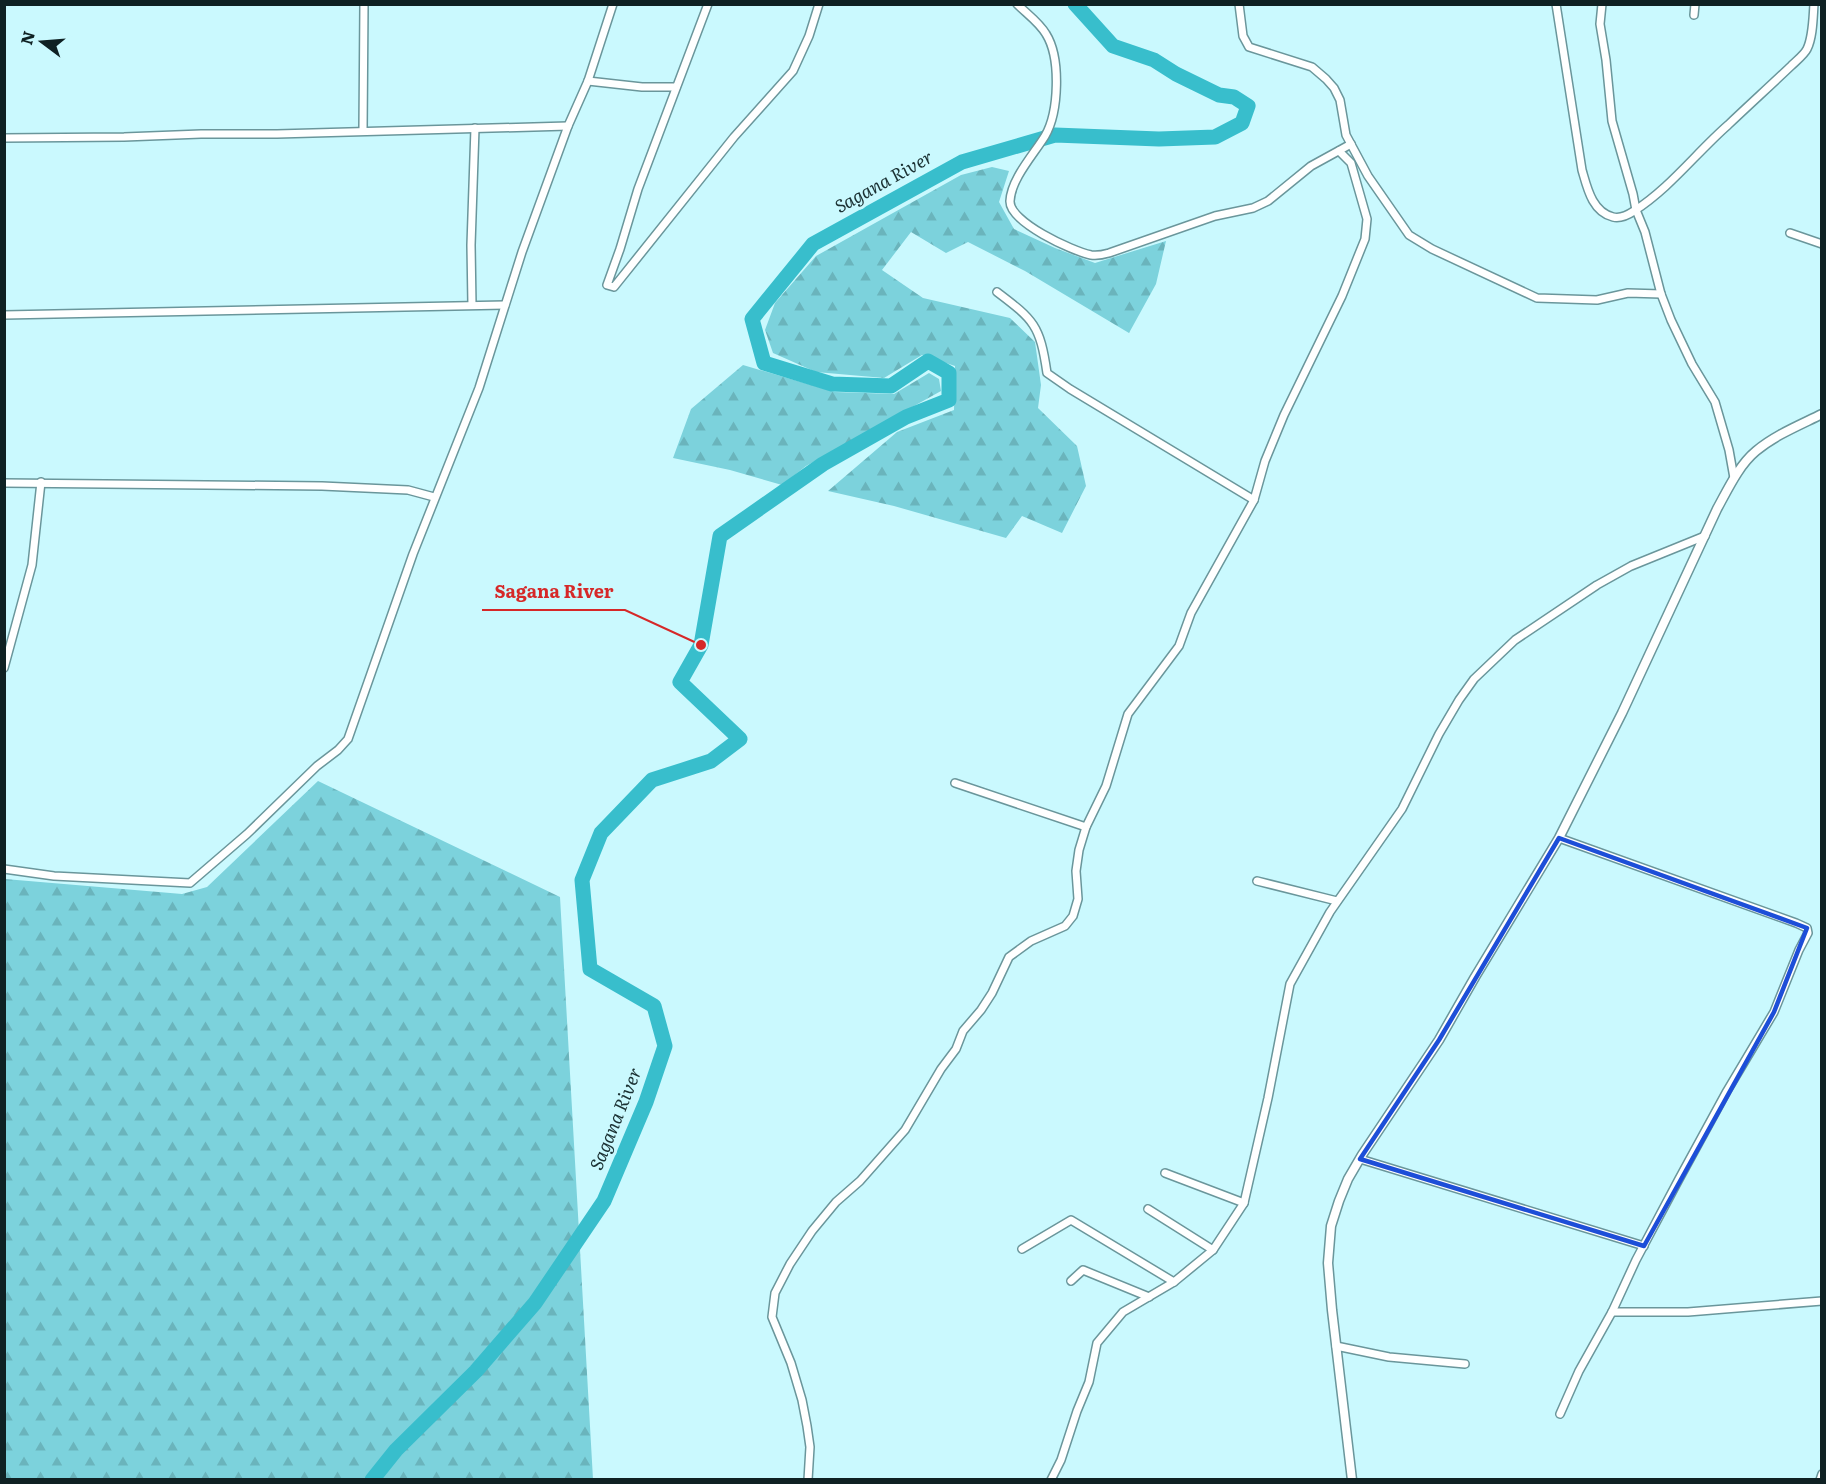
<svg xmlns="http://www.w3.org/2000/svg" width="1826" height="1484" font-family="Literata,serif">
<defs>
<pattern id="forest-firs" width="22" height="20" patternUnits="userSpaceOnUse" patternTransform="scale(1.5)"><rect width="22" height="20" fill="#7cd2dc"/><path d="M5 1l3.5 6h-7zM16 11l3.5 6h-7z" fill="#6ab4bc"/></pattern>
</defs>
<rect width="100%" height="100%" fill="#caf9fe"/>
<g fill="url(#forest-firs)">
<path d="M992,167L1009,171L999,202L1014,229L1055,248L1095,263L1166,241L1156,284L1129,333L1025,271L968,242L946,253L911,232L882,270L923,298L1010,318L1035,342L1041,385L1038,408L1077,446L1086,486L1062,533L1022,516L1006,538L894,506L828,491L897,432L954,410L955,366L922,355L884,378L816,372L773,353L765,330L775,303L816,256L961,175Z"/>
<path d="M743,365L835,392L894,394L929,373L939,379L941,391L806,466L782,485L730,470L673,458L691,409Z"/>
<path d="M318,781L560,897L593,1479H5V879L182,894L207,887Z"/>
</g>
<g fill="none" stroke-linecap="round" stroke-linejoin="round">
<path stroke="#38becc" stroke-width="15" d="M372,1480L396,1450L476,1371L535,1303L604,1201L646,1102L665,1046L654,1006L590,969L582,880L601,833L652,780L711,761L740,739L680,682L701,645L720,536L823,464L906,417L949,400V373L928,361L891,386L832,384L764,363L752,319L813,244L962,162L1055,135L1159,139L1215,137L1242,123L1248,106L1234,97L1219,95L1176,74L1154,60L1113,46L1075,4"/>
<g stroke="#6a969b" stroke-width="10">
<g id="minor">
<path d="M708,4L638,189L620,249L607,285L614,287L734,137L793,71L809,36L819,4"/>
<path d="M1017,4C1027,14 1039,22 1046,34C1061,58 1059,112 1045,136C1034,154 1011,179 1010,201C1009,222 1072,251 1091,255C1097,256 1102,255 1109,253L1215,216L1253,208L1268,201L1311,166L1351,144"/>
<path d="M1239,4L1243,36L1249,47L1312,67L1326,79L1334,88L1340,100L1346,135L1368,176L1409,235L1432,249L1537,298L1597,300L1628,293L1661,294"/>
<path d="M1556,4L1582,170C1587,187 1592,212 1613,217C1621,219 1628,215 1634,211C1670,188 1696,153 1728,125C1749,105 1770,86 1791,66C1796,61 1804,55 1807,49C1813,37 1813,18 1814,4"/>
<path d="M1602,4L1600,24L1606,60L1612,121L1633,194L1636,210L1645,232L1661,294L1671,320L1692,364L1715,402L1729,450L1734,478"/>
<path d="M1694,15L1695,4"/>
<path d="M588,81L642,87H676"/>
<path d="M363,130L364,4"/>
<path d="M4,138L124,137L201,134H277L568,126"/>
<path d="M1790,233L1822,244"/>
<path d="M997,292C1034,320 1040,325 1047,373L1070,389L1254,500"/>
<path d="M472,305L471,245L475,128"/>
<path d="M4,315L505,305"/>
<path d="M4,483L322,486L408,490L434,497"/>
<path d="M4,668L32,565L41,482"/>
<path d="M955,783L1086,827"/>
<path d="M1559,838L1796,923L1807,928L1808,933L1799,950L1774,1012L1727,1091L1679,1179L1636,1260L1612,1312L1579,1371L1560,1414"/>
<path d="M4,869L54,876L190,883L247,834L317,766L338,750L348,739L413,554L479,388L522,252L568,126L588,81L613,4"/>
<path d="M1257,881L1337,901"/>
<path d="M1360,1159L1644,1246"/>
<path d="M1165,1173L1244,1203"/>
<path d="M1148,1209L1213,1250"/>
<path d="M1022,1249L1071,1220L1174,1282"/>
<path d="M1071,1281L1083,1270L1149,1297"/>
<path d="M1612,1312H1688L1822,1301"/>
<path d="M1336,1346L1389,1357L1465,1364"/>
<path d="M808,1480L810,1447L807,1426L802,1400L791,1363L772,1317L775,1293L790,1264L812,1231L836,1202L860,1181L905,1130L941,1069L956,1049L963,1031L981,1010L992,993L1009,957L1031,941L1065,926L1073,916L1078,899L1076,871L1079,850L1086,827L1106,786L1128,714L1179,646L1191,613L1254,500L1265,461L1284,415L1342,296L1365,239L1367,219L1351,163L1339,151"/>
<path d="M1051,1480L1061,1460L1077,1411L1089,1382L1097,1343L1123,1312L1174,1282L1213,1250L1244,1203L1268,1098L1290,984L1330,912L1402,809L1439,734L1459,700L1474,679L1515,640L1597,585L1631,566L1705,536"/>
<path d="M1820,1480L1822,1474"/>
</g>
</g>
<g stroke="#6a969b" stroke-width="11">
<path id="tertiary" d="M1352,1480L1332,1310L1328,1263L1331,1226L1339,1201L1348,1179L1362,1155L1439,1040L1475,977L1559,838L1622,713L1717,509C1728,489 1739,465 1756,451C1775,435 1800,425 1822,414"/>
</g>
<use href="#minor" stroke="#fff" stroke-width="7"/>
<use href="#tertiary" stroke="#fff" stroke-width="8"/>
</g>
<path fill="none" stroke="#1d4ed8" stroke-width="4.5" stroke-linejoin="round" d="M1559,838L1807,928L1774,1012L1644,1246L1360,1159L1439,1040Z"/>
<g text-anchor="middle" stroke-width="6" stroke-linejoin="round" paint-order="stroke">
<g font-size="18" font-style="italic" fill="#1b3133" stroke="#caf9fe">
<text transform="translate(884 182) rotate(-29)" y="6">Sagana River</text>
<text transform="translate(616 1119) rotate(-68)" y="6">Sagana River</text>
</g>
</g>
<path fill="none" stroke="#d62828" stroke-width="2" d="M701 645L625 610H482"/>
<circle fill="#d62828" stroke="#caf9fe" stroke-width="2" cx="701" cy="645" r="6"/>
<g font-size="18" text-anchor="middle" font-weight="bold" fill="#d62828" stroke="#caf9fe" stroke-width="6" stroke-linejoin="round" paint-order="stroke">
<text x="554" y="598">Sagana River</text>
</g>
<rect width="1826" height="1484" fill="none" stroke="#0f2123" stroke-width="12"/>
<g transform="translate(42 42) rotate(286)" stroke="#caf9fe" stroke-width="4.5" paint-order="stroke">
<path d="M0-4.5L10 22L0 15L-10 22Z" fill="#0f2123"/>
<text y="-9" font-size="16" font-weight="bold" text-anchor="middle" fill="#0f2123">N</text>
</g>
</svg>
